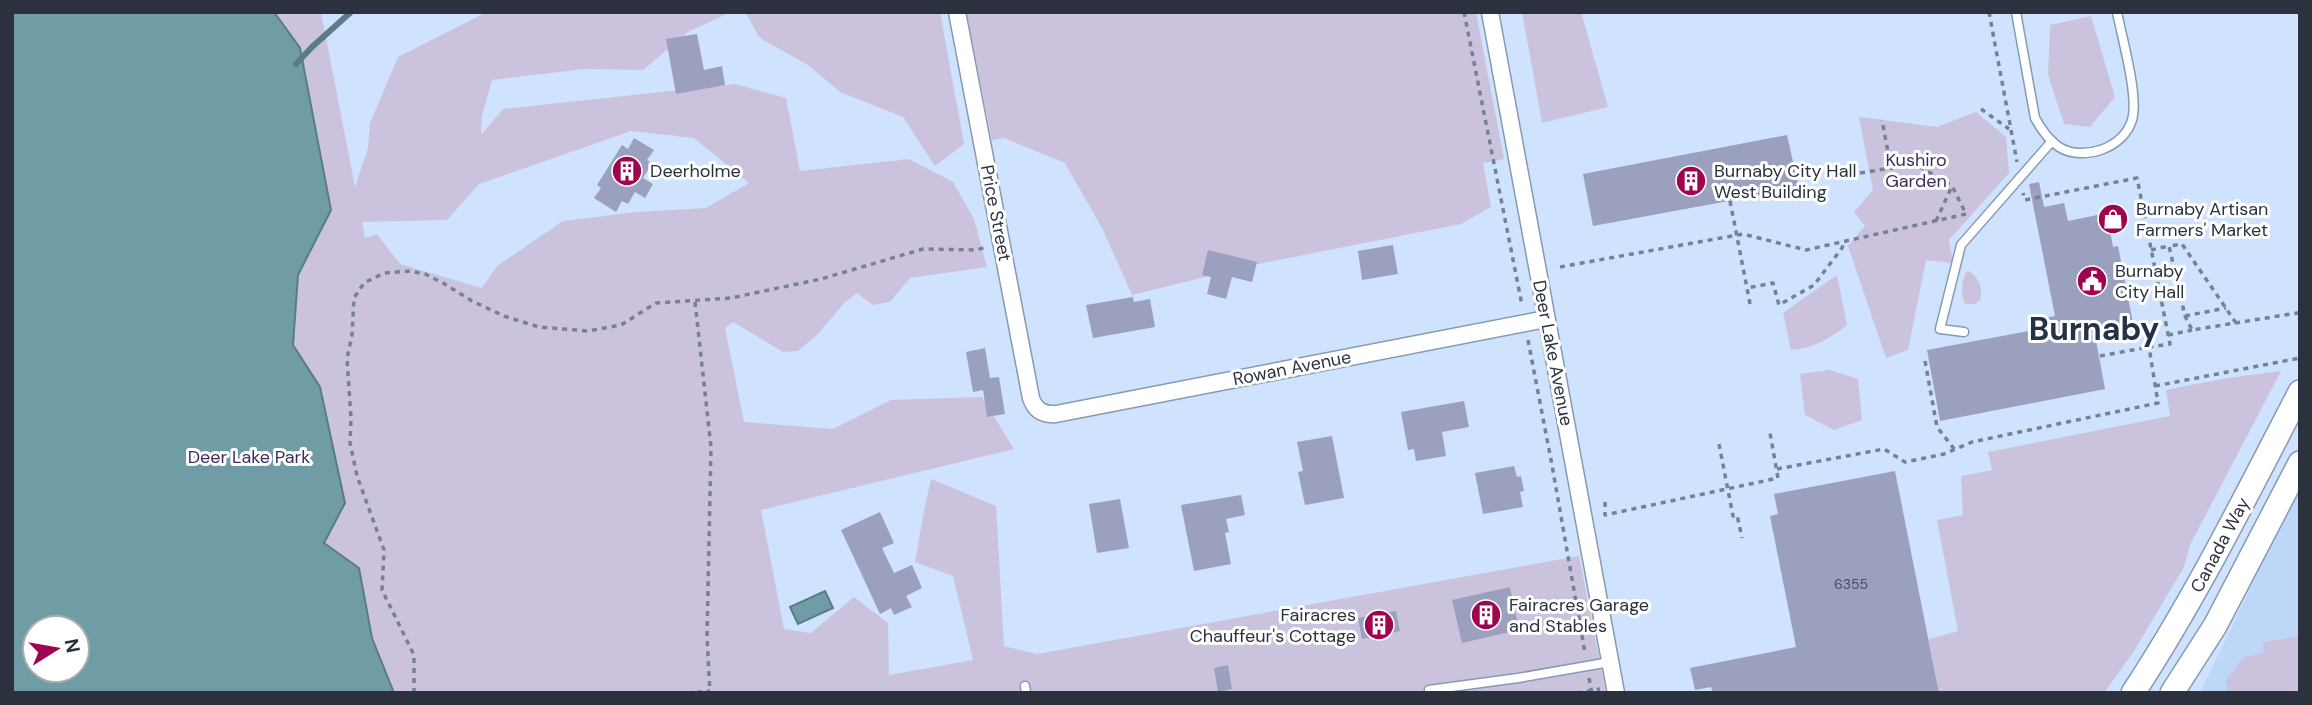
<svg xmlns="http://www.w3.org/2000/svg" width="2312" height="705" font-family="'DM Sans',sans-serif">
<rect width="100%" height="100%" fill="#cfe2fe"/>
<path fill="#bed6f8" d="M2300,485V693H2200Z"/>
<g fill="#cbc3de" fill-rule="evenodd">
<path d="M12,12H321L355,187L368,148L370,123L398,57L487,12H731L688,32L643,70L584,69L492,80L482,116L481,135L503,109L735,84L786,98L800,171L909,159L953,182L974,219L987,267L910,278L890,302L873,305L857,293L844,303L818,334L798,351L783,352L733,322L725,328L744,422L833,429L891,400L982,397L1014,449L761,510L784,629L811,633L854,597L888,623L889,675L973,660L953,576L915,562L923,516L931,479L996,506L1004,646L1037,654L1579,556L1606,693H12ZM631,131L694,138L749,183L706,208L636,212L563,221L497,266L482,288L400,264L377,234L365,238L362,222L447,220L479,184ZM35,628H77V670H35Z"/>
<path d="M745,12H940L964,144L935,166L903,117L840,92L808,65L760,38Z"/>
<path d="M966,12H1476L1504,159L1483,163L1491,207L1461,224L1258,264L1132,295L1102,228L1065,163L1004,138L992,140Z"/>
<path d="M1522,12H1581L1608,107L1542,123Z"/>
<path d="M2091,16L2115,97L2090,127L2064,124L2048,75L2050,25Z"/>
<path d="M1976,112L2006,137L2009,173L1949,240L1953,263L1926,260L1908,350L1886,358L1848,246L1865,226L1854,212L1873,190L1859,117L1937,127Z"/>
<path d="M1969,271C1979,278 1983,288 1980,300L1975,304H1965C1960,295 1962,281 1966,272Z"/>
<path d="M1837,275L1847,325C1829,339 1814,348 1791,350L1783,313Z"/>
<path d="M1830,370L1858,379L1862,420L1834,430L1805,415L1800,374Z"/>
<path d="M2281,371L2190,545L2184,567L2134,651L2104,693H1939L1929,639L1958,631L1937,520L1963,515L1961,476L1992,470L1988,452L2170,416L2166,390L2227,378Z"/>
<path d="M2300,636V690L2282,693H2228L2226,680L2244,657L2264,653L2263,642Z"/>
</g>
<g fill="#709ca6" stroke="#5b7c86" stroke-width="2" fill-rule="evenodd">
<path d="M12,12H274L300,48L331,210L298,275L293,345L320,387L345,503L324,543L359,568L372,638L394,693H12ZM35,628H77V670H35Z"/>
<path d="M825,591L833,608L798,624L790,607Z"/>
</g>
<g fill="none" stroke-linecap="round" stroke-linejoin="round">
<path stroke="#5b7c86" stroke-width="6" d="M296,64L312,47L351,12"/>
</g>
<g fill="#9ba0be">
<path d="M697,34L704,70L722,66L725,85L676,94L666,39Z"/>
<path d="M1787,135L1799,188L1593,226L1583,174Z"/>
<path d="M634,138L654,150L647,160L652,163L643,178L653,184L645,198L635,192L628,204L622,201L616,212L594,198L601,188L597,185L622,145L628,149Z"/>
<path d="M2039,182L2044,207L2064,203L2068,221L2107,213L2113,247L2118,246L2133,323L2094,330L2105,389L1940,421L1927,350L2034,330L2032,320L2055,316L2029,184Z"/>
<path d="M1393,245L1398,274L1362,280L1358,251Z"/>
<path d="M1208,250L1257,262L1252,282L1232,277L1226,299L1207,294L1211,277L1202,275Z"/>
<path d="M1133,297L1134,302L1150,299L1155,327L1093,338L1086,305Z"/>
<path d="M985,348L990,378L999,377L1005,414L987,417L983,390L973,392L966,352Z"/>
<path d="M1464,401L1469,427L1442,432L1446,456L1416,461L1414,449L1408,450L1401,412Z"/>
<path d="M1332,436L1344,498L1305,505L1298,472L1303,471L1297,442Z"/>
<path d="M1514,466L1517,477L1521,476L1524,491L1520,492L1523,507L1483,514L1475,473Z"/>
<path d="M1895,471L1939,693H1713L1711,687L1695,690L1690,668L1796,647L1770,516L1778,514L1774,494Z"/>
<path d="M1241,495L1245,515L1226,519L1229,532L1225,533L1231,564L1194,571L1181,505Z"/>
<path d="M1120,499L1129,548L1097,553L1089,504Z"/>
<path d="M880,512L894,543L882,548L894,573L912,565L922,588L906,596L912,607L894,615L891,608L880,614L841,530Z"/>
<path d="M1510,587L1519,630L1462,643L1452,600Z"/>
<path d="M1396,611L1400,631L1362,639L1358,618Z"/>
<path d="M1228,665L1232,689L1218,692L1214,668Z"/>
</g>
<g fill="none" stroke-linecap="round" stroke-linejoin="round">
<g stroke="#879ab3" stroke-width="11">
<g id="service">
<path d="M2016,12L2035,118C2041,129 2048,140 2059,147C2083,162 2124,148 2132,120C2139,97 2122,38 2117,12"/>
<path d="M1964,332L1940,329L1961,245L2052,141"/>
<path d="M1025,686L1026,693"/>
<path d="M1429,690L1518,678L1610,662"/>
</g>
</g>
<g stroke="#879ab3" stroke-width="19">
<g id="minor">
<path d="M957,12L1031,398C1035,410 1043,415 1056,414L1546,319"/>
<path d="M1490,12L1616,693"/>
</g>
</g>
<g stroke="#879ab3" stroke-width="26">
<g id="secondary">
<path d="M2133,693C2196,597 2247,494 2300,392"/>
<path d="M2172,693L2215,626L2300,463"/>
</g>
</g>
<g stroke="#758294" stroke-width="3.5" stroke-dasharray="5 5" stroke-linecap="butt">
<path d="M1464,12L1522,305"/>
<path d="M1989,12L2017,162"/>
<path d="M1981,109L2009,129"/>
<path d="M1891,168L1914,163L1952,186L1966,214"/>
<path d="M1860,173L1891,168L1882,120"/>
<path d="M1936,221L1952,186"/>
<path d="M2151,250L2169,246"/>
<path d="M1560,267L1743,234L1806,250L1966,214"/>
<path d="M695,302L711,447L707,637L710,693"/>
<path d="M1750,304L1747,288L1773,283L1779,305L1814,285L1842,248L1844,242"/>
<path d="M2185,316L2226,308"/>
<path d="M2236,323L2182,244L2169,246L2185,316L2192,330L2297,313L2300,314"/>
<path d="M2168,335L2192,330"/>
<path d="M1528,340L1552,465L1585,653"/>
<path d="M2100,356L2149,347"/>
<path d="M1925,361L1937,427L1955,450"/>
<path d="M2155,386L2300,358"/>
<path d="M1719,444L1733,516L1737,515L1742,538"/>
<path d="M1777,469L1884,449L1905,462L1944,454L1972,442L2158,403L2149,347L2170,344L2137,178L2025,200L2023,193"/>
<path d="M1605,502V515L1778,478L1770,433"/>
<path d="M1589,678L1592,693"/>
<path d="M414,693V655L382,590L384,550L357,476L350,443L351,418L347,359L352,335L354,298L364,283L384,273L410,271L425,274L443,283L472,301L504,316L539,327L588,331L621,325L656,303L731,298L821,279L923,249L977,250L986,247"/>
<path d="M687,693L710,691"/>
<path d="M1577,693L1600,689"/>
</g>
<use href="#service" stroke="#fff" stroke-width="8"/>
<use href="#minor" stroke="#fff" stroke-width="16"/>
<use href="#secondary" stroke="#fff" stroke-width="23"/>
<path stroke="#758294" stroke-width="3.5" stroke-dasharray="5 5" stroke-linecap="butt" d="M1730,201L1747,288"/>
</g>
<defs>
<g id="building-disc" transform="scale(1.575)"><circle r="9.5" fill="#9e054e" stroke="#fff"/><path d="M-4-6H4V6H1V3H-1V6H-4ZM-2.5-4.3h1.7v1.8h-1.7ZM.8-4.3h1.7v1.8H.8ZM-2.5-1h1.7V.8h-1.7ZM.8-1h1.7V.8H.8Z" fill="#fff"/></g>
<g id="shop-disc" transform="scale(1.575)"><circle r="9.5" fill="#9e054e" stroke="#fff"/><path d="M-5-2.5h2.3a2.7 3.5 0 0 1 5.4 0H5L5.5 6h-11ZM-1.5-2.5h3a1.5 2.3 0 0 0-3 0Z" fill="#fff"/></g>
<g id="civic-disc" transform="scale(1.575)"><circle r="9.5" fill="#9e054e" stroke="#fff"/><path d="M-.6-6.5H3V-4.5H.6V-3L4-1V1h2V6H-6V1h2V-1L-.6-3ZM-1.2 2.5V6h2.4V2.5Z" fill="#fff"/></g>
</defs>
<g fill-rule="evenodd">
<use href="#building-disc" x="627" y="171"/>
<use href="#building-disc" x="1691" y="181"/>
<use href="#shop-disc" x="2113" y="219"/>
<use href="#civic-disc" x="2092" y="281"/>
<use href="#building-disc" x="1486" y="615"/>
<use href="#building-disc" x="1379" y="625"/>
</g>
<g text-anchor="middle" stroke-width="6" stroke-linejoin="round" paint-order="stroke">
<g font-size="14" fill="#474e5d">
<text x="1851" y="589">6355</text>
</g>
<g font-size="18" fill="#3e2d5b" stroke="#fff">
<text x="1916" y="166">Kushiro<tspan x="1916" dy="21">Garden</tspan></text>
<text x="249" y="463">Deer Lake Park</text>
</g>
<g font-size="18" fill="#2b323d" stroke="#fff" text-anchor="start">
<text x="650" y="177">Deerholme</text>
<text x="1714" y="177">Burnaby City Hall<tspan x="1714" dy="21">West Building</tspan></text>
<text x="2136" y="215">Burnaby Artisan<tspan x="2136" dy="21">Farmers' Market</tspan></text>
<text x="2115" y="277">Burnaby<tspan x="2115" dy="21">City Hall</tspan></text>
<text x="1509" y="611">Fairacres Garage<tspan x="1509" dy="21">and Stables</tspan></text>
<text x="1356" y="621" text-anchor="end">Fairacres<tspan x="1356" dy="21">Chauffeur's Cottage</tspan></text>
</g>
<g font-size="18" fill="#2b323d" stroke="#fff">
<text transform="translate(996 213) rotate(79)" y="6">Price Street</text>
<text transform="translate(1553 353) rotate(79)" y="6">Deer Lake Avenue</text>
<text transform="translate(1292 368) rotate(-11)" y="6">Rowan Avenue</text>
<text transform="translate(2220 545) rotate(-62)" y="6">Canada Way</text>
</g>
<g font-size="32" font-weight="bold" fill="#233247" stroke="#fff">
<text x="2094" y="340">Burnaby</text>
</g>
</g>
<rect width="2312" height="705" fill="none" stroke="#2b323d" stroke-width="28"/>
<g transform="translate(56 649) rotate(79)"><circle r="33" fill="#ffffff" stroke="#aaadb1" stroke-width="2"/>
<path d="M0-5L12 26L0 18L-12 26Z" fill="#9e054e"/>
<text y="-10" font-size="19" font-weight="bold" text-anchor="middle" fill="#2b323d">N</text>
</g>
</svg>
